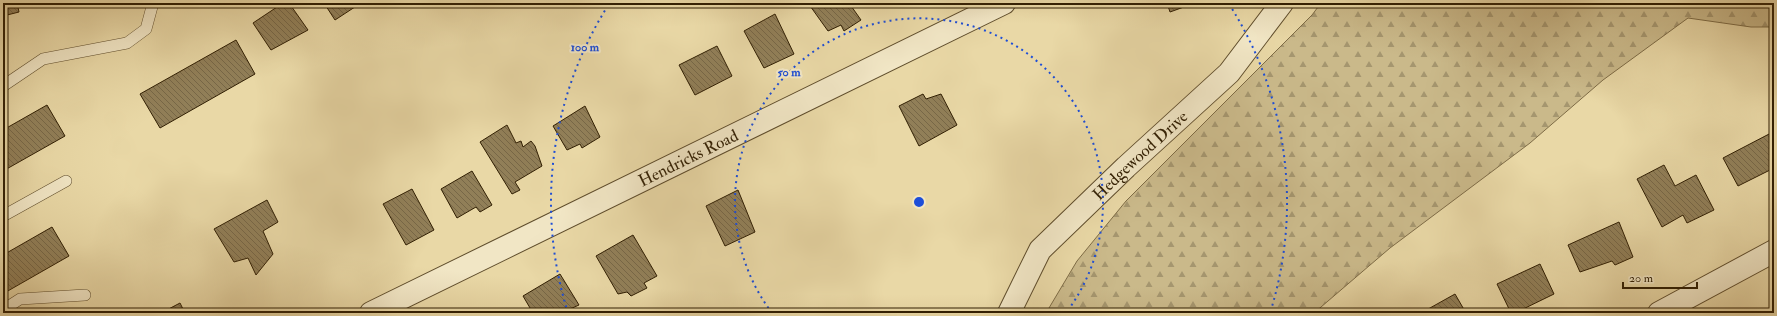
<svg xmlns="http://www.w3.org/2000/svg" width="1777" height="316" font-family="'IM FELL Double Pica',serif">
<defs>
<pattern id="forest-firs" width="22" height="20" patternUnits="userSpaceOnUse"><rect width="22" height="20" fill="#cab98a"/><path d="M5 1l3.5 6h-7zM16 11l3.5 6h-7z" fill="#a5966f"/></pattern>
<pattern id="building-back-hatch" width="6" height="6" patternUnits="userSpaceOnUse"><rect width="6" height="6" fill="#917f58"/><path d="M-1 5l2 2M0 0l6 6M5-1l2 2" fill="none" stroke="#776747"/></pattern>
</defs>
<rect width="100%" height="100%" fill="#e9d8a6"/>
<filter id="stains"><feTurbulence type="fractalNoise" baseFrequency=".005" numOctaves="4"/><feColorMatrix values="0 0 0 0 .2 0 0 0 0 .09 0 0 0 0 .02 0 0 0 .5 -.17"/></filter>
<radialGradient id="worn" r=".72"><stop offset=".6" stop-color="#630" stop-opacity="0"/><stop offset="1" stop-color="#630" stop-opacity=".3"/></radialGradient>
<path fill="url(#forest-firs)" stroke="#7e6c46" d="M1321,3H1774V27H1751L1688,18L1603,80L1530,143L1390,248L1314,313H1046L1077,261L1126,201L1312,15Z"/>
<g fill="url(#building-back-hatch)" stroke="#311f03">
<path d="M3,3H17L19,12L3,16Z"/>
<path d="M283,3H289L308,30L271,50L253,23Z"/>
<path d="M324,3H361L335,20Z"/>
<path d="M808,3H849L861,20L844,31L841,25L828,31Z"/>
<path d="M1167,3H1195L1170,12Z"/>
<path d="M775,14L794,54L764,68L744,31Z"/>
<path d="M236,40L255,74L160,128L140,94Z"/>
<path d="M717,46L732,76L695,95L679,65Z"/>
<path d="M923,94L926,99L941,94L957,125L919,146L899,106Z"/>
<path d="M47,105L65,136L3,171V130Z"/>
<path d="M585,106L600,137L582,148L580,144L567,150L553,126Z"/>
<path d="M507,125L516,143L521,141L523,147L531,141L535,146L542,166L515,182L520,190L512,194L480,142Z"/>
<path d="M1771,133L1774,139V168L1738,186L1723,158Z"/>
<path d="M1664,165L1675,186L1696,175L1714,210L1687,223L1683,215L1662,227L1637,179Z"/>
<path d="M472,171L492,205L480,212L476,207L457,218L441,189Z"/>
<path d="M412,189L434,230L406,245L383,204Z"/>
<path d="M738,190L755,232L725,246L706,206Z"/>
<path d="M267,200L278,222L263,231L273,254L256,275L248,258L234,262L214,229Z"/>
<path d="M1619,222L1633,257L1615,265L1612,261L1580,272L1568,245Z"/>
<path d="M52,227L69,256L6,292L3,286V255Z"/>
<path d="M633,235L657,276L644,283L647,288L631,296L627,292L618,294L596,256Z"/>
<path d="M1540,264L1554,294L1515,313H1511L1497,284Z"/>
<path d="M560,274L579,305L561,313H533L523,296Z"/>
<path d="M1455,294L1466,313H1421Z"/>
<path d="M180,303L185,313H161Z"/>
</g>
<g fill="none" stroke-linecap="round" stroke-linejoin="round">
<g stroke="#5f4d2c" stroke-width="12">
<g id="service">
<path d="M3,86L43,59L127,43L146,29L153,3"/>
<path d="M3,216L66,181"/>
<path d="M3,310L20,299L85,295"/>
</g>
</g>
<g stroke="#5f4d2c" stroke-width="24">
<g id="minor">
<path id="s1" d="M371,313L1004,3"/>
<path id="s2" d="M1009,313L1040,250L1126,167L1229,73L1282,3"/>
<path d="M1659,313L1774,251"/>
</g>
</g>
<use href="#service" stroke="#f1e6c5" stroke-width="11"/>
<use href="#minor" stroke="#f1e6c5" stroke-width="22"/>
</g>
<g fill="none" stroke="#1d4ed8" stroke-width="2" stroke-dasharray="2 4">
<path d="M772 313A184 184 0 1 1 1066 313"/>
<path d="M568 313A368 368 0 0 1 609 4M1229 4A368 368 0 0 1 1270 313"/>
</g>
<g text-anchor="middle" stroke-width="4" stroke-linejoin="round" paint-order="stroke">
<g font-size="17" fill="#311f03" stroke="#f1e6c5">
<text dy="6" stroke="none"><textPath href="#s2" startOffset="208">Hedgewood Drive</textPath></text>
<text dy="6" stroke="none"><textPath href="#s1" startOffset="353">Hendricks Road</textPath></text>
</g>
</g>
<circle cx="919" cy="202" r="6" fill="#1d4ed8" stroke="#f1e6c5" stroke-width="2"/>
<g font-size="12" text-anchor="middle" font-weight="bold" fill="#1d4ed8" stroke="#f1e6c5" stroke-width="4" stroke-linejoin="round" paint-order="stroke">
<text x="585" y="51">100 m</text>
<text x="789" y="76">50 m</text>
</g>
<rect width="1777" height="316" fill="none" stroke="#e9d8a6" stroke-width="16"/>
<rect x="4" y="4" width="1769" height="308" fill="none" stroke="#311f03" stroke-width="2"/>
<rect x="8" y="8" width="1761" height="300" fill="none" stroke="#311f03"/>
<path d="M1623 282v6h74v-6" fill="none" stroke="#311f03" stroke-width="2"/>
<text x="1629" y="282" font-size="12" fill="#311f03" stroke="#f1e6c5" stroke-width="3" paint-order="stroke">20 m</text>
<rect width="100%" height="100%" filter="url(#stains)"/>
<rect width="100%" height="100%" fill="url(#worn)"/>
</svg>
